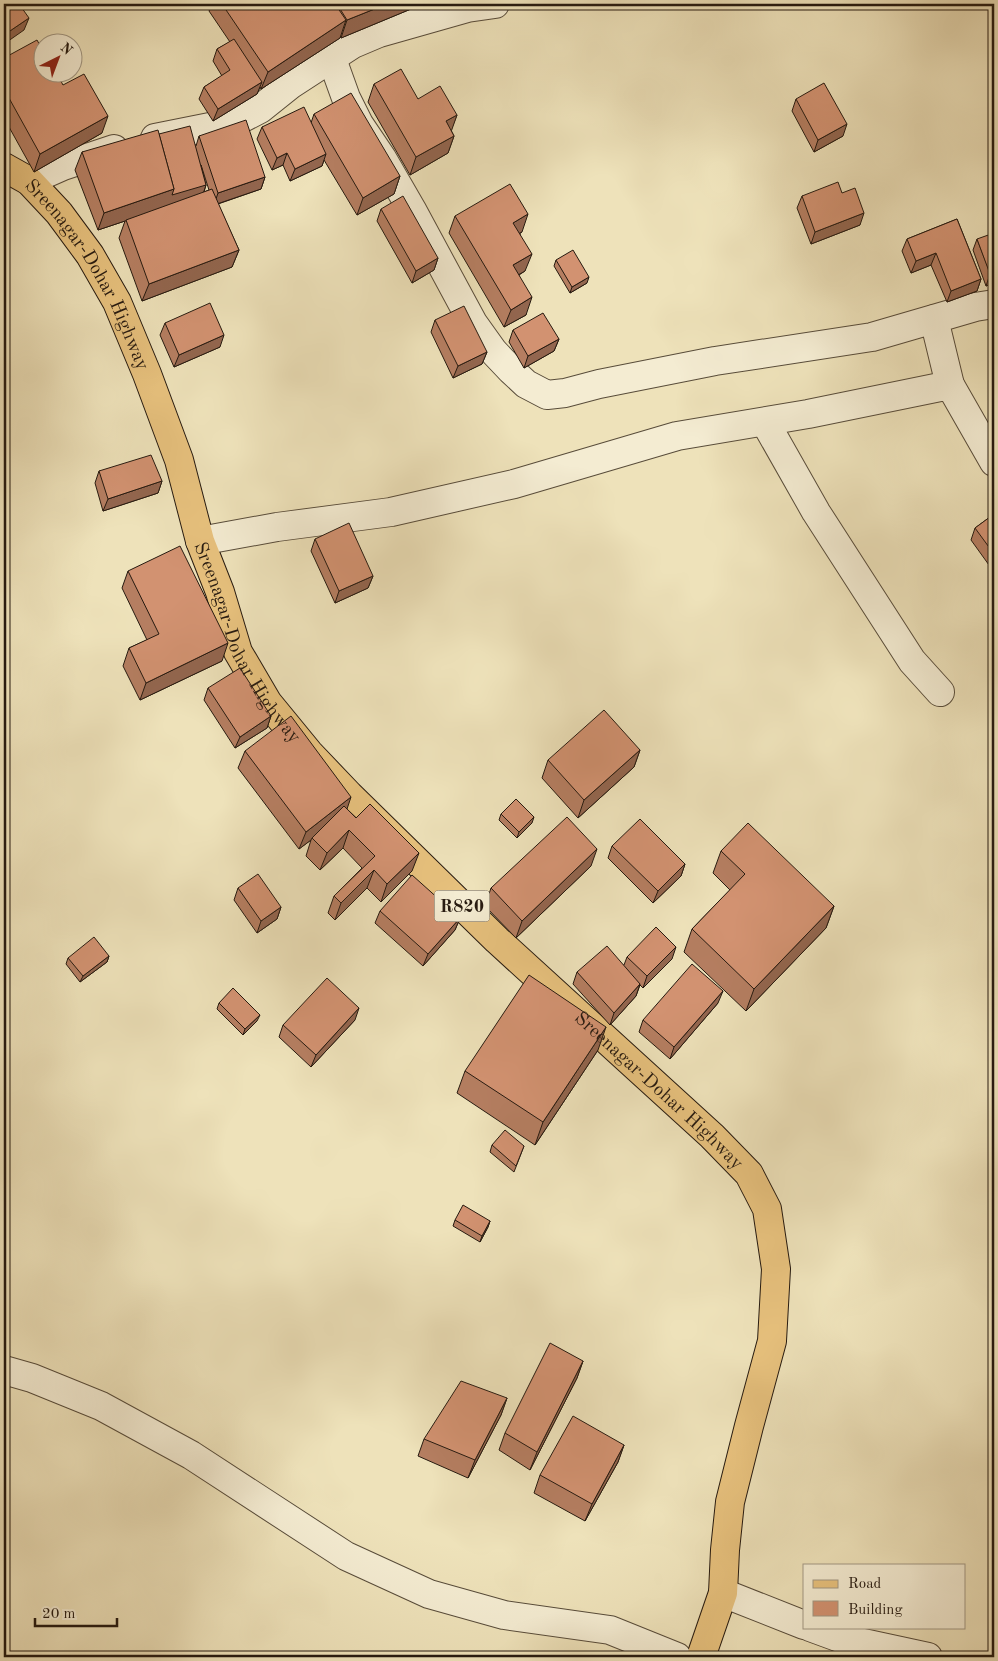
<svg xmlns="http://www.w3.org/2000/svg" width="998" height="1661" font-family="'Old Standard TT',serif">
<rect width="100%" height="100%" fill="#eee2ba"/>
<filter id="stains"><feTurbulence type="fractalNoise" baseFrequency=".004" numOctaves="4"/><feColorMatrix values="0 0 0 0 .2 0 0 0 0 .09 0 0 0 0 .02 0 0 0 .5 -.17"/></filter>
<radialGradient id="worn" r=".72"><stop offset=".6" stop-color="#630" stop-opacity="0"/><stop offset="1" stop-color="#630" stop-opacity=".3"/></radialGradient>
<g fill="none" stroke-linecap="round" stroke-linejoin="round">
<g stroke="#584c3a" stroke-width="30">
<g id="street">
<path d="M332,59L346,98L359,124L382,158L412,210L473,323L493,351L511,370L526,384L547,395L565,393L599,384L715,361L872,337L975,307L994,304"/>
<path d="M155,138L235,122L260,109L290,85L353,44L379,33L467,8L495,4"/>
<path d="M29,181L63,166L114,149"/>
<path d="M934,319L950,385"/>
<path d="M765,422L816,512L912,661L940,692"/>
<path d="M200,541L277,527L391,512L514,484L677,436L808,414L950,385L994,462"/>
<path d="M4,1370L32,1378L101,1406L191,1455L346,1556L429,1594L504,1615L610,1630L677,1657"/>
<path d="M723,1593L804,1625"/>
<path d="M810,1627L840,1638L928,1657"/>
</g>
</g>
<g stroke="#261a10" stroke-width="30">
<g id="primary">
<path id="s1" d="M4,167L29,181L59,213L90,255L117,302L147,374L179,460L200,541L220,592L238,652L268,703L309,753L349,795L497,940L712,1136L749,1174L767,1209L776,1269L772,1341L749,1426L730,1502L725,1550L723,1593L701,1657"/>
</g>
</g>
<use href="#street" stroke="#f4ecd2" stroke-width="28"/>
<use href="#primary" stroke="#e7c17d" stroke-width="28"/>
</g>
<g fill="#b57e61" stroke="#261a10" fill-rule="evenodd">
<path d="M212,4H423L341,38L340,37V38L261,89L260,87L257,94L213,121L199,99L204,87L222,76L213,61L217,49L230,42L209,11Z"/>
<path d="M4,58L63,85L102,133L34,172L4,118Z"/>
<path d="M374,84L418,99L457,115L451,130L454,136L448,153L410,175L368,102Z"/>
<path d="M796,99L843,136L814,152L792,111Z"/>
<path d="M314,114L400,176L394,194L357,215L324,160L322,166L290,181L283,165L272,170L257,139L262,127L311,123Z"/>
<path d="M199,136L265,177L261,189L218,204L239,250L232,267L142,301L119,238L125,221L98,230L75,170L82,152L196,146ZM201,165L209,190L204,192L206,185Z"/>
<path d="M842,193L860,225L811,244L797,208L802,196Z"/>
<path d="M381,209L438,258L434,270L412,283L377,221Z"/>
<path d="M455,216L522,232L520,233L525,271L519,275L526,315L504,327L449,233Z"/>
<path d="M957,219L981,279L977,291L947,302L931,265L911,273L902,251L907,239Z"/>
<path d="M977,239L994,283L986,286L973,250Z"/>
<path d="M556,260L587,283L570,293L554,266Z"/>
<path d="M435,320L487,352L482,364L453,378L431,332Z"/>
<path d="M165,323L220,347L174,367L160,335Z"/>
<path d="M513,330L559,339L554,351L524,368L509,342Z"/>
<path d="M99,471L162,481L158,493L103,511L95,483Z"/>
<path d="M994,514V572L971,540L975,528Z"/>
<path d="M315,539L373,576L368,588L335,603L311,551Z"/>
<path d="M128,571L222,661L140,700L123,666L129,648L147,640L122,588Z"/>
<path d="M208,688L271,716L267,728L235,748L204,700Z"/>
<path d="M640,750L634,767L578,818L542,778L548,760Z"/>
<path d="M245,751L347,809L412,871L381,902L367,888L335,920L328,913L334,896L362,868L343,848L320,870L306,856L311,840L299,849L238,768Z"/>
<path d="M501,814L532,823L517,838L499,820Z"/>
<path d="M612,846L685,864L681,876L653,903L608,858Z"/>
<path d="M721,851L834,906L826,928L746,1011L684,952L692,929L730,890L713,873Z"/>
<path d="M591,866L516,938L485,906L491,888Z"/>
<path d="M238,888L281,907L277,919L257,933L234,900Z"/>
<path d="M380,911L460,918L455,930L423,966L375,923Z"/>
<path d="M109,956L107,962L80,982L66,964L68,958Z"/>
<path d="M627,957L672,959L643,988L640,985L636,996L610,1025L573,984L577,972L624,965Z"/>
<path d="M219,1003L257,1021L243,1035L217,1009Z"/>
<path d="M718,1003L670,1059L639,1032L643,1020Z"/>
<path d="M355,1020L311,1067L279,1037L283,1025Z"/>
<path d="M598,1050L535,1145L457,1093L465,1071Z"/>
<path d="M492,1145L524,1146L514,1172L490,1152Z"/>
<path d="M455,1220L490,1221L488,1227L480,1242L453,1226Z"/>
<path d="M583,1361L577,1378L530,1470L499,1450L505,1433Z"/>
<path d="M507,1398L501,1415L468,1478L418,1456L424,1439Z"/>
<path d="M624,1445L618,1462L585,1521L534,1493L540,1475Z"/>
</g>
<g fill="#93664f" stroke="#261a10">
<path d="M387,4H423L341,38L347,20Z"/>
<path d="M29,18L24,30L4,44V35Z"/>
<path d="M346,20L340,38L261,89L268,72Z"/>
<path d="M262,82L257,94L213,121L218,109Z"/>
<path d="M457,115L451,132L446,121Z"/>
<path d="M108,116L102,133L34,172L40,154Z"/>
<path d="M847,124L843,136L814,152L818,140Z"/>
<path d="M454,136L448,153L410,175L416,157Z"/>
<path d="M287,153L283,165L272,170L277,158Z"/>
<path d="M326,154L322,166L290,181L295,169Z"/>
<path d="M400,176L394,194L357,215L363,198Z"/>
<path d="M265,177L261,189L214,205L218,193Z"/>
<path d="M206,185L202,197L167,207L98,230L104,213L174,189Z"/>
<path d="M864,213L860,225L811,244L815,232Z"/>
<path d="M528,214L522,232L507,240L513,223Z"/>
<path d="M239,250L232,267L142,301L149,284Z"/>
<path d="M936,253L931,265L911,273L916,261Z"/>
<path d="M532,254L525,271L506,282L513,265Z"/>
<path d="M438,258L434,270L412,283L416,271Z"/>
<path d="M994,273V283L986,286L990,274Z"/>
<path d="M589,277L587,283L570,293L572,287Z"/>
<path d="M981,279L977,291L947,302L951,291Z"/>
<path d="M532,297L526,315L504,327L511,310Z"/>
<path d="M224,335L220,347L174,367L179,355Z"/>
<path d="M559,339L554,351L524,368L528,356Z"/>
<path d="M487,352L482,364L453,378L458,366Z"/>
<path d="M162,481L158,493L103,511L108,499Z"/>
<path d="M373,576L368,588L335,603L339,591Z"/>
<path d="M228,643L222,661L140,700L146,683Z"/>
<path d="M271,716L267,728L235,748L240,737Z"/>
<path d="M640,750L634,767L578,818L584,800Z"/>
<path d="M351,797L345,815L312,838L311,840L299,849L306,832Z"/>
<path d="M534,817L532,823L517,838L519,832Z"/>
<path d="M349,830L343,848L320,870L327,853Z"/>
<path d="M597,849L591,866L516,938L522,921Z"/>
<path d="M419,853L412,871L381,902L387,884Z"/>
<path d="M685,864L681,876L653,903L658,891Z"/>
<path d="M374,870L367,888L335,920L341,903Z"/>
<path d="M834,906L826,928L746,1011L754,989Z"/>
<path d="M281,907L277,919L257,933L261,921Z"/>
<path d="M460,918L455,930L423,966L428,954Z"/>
<path d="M676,947L672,959L643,988L647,976Z"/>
<path d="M109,956L107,962L80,982L83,976Z"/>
<path d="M640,984L636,996L610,1025L614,1013Z"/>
<path d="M723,991L718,1003L670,1059L674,1047Z"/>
<path d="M359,1008L355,1020L311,1067L316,1055Z"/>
<path d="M260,1015L257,1021L243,1035L245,1029Z"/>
<path d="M606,1027L598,1050L535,1145L543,1122Z"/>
<path d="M490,1221L488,1227L480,1242L482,1236Z"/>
<path d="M583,1361L577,1378L530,1470L537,1452Z"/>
<path d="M507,1398L501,1415L468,1478L475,1460Z"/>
<path d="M624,1445L618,1462L585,1521L592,1504Z"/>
</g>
<g fill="#d29271" stroke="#261a10">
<path d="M4,4H19L29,18L4,35Z"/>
<path d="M222,4H335L346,20L268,72Z"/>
<path d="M337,4H387L347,20Z"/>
<path d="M234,39L262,82L218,109L204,87L230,70L217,49Z"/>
<path d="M37,40L42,49V72H56L63,85L84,74L108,116L40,154L4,89V58Z"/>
<path d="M401,69L418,99L440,86L457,115L446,121L454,136L416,157L374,84Z"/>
<path d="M824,83L847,124L818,140L796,99Z"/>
<path d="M351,93L400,176L363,198L314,114Z"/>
<path d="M304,107L326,154L295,169L287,153L277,158L262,127Z"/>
<path d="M246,120L265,177L218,193L199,136Z"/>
<path d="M190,126L206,185L172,195L174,189L159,134Z"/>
<path d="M158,130L174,189L104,213L82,152Z"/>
<path d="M838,182L842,193L855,188L864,213L815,232L802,196Z"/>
<path d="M510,184L528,214L513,223L532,254L513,265L532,297L511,310L455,216Z"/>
<path d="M212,189L239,250L149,284L126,220Z"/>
<path d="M403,196L438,258L416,271L381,209Z"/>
<path d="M957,219L981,279L951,291L936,253L916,261L907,239Z"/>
<path d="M994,233V273L990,274L977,239Z"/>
<path d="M573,250L589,277L572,287L556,260Z"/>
<path d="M210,303L224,335L179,355L165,323Z"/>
<path d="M464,306L487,352L458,366L435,320Z"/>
<path d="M543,313L559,339L528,356L513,330Z"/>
<path d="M151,455L162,481L108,499L99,471Z"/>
<path d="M994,514V554L975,528Z"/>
<path d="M349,523L373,576L339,591L315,539Z"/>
<path d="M180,546L228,643L146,683L129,648L159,634L128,571Z"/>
<path d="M240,668L271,716L240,737L208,688Z"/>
<path d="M604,710L640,750L584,800L548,760Z"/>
<path d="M291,716L351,797L306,832L245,751Z"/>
<path d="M516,799L534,817L519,832L501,814Z"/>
<path d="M370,804L419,853L387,884L374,870L341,903L334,896L375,856L349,830L327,853L312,838L344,806L356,818Z"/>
<path d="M567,817L597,849L522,921L491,888Z"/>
<path d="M640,819L685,864L658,891L612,846Z"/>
<path d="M748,823L834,906L754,989L692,929L745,874L721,851Z"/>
<path d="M258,874L281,907L261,921L238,888Z"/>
<path d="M412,875L460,918L428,954L380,911Z"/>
<path d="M656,927L676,947L647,976L627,957Z"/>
<path d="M94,937L109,956L83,976L68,958Z"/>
<path d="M607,946L640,984L614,1013L577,972Z"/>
<path d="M692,964L723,991L674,1047L643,1020Z"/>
<path d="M529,975L606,1027L543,1122L465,1071Z"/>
<path d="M327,978L359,1008L316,1055L283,1025Z"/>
<path d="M233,988L260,1015L245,1029L219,1003Z"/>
<path d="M505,1130L524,1146L516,1166L492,1145Z"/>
<path d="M463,1205L490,1221L482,1236L455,1220Z"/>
<path d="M550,1343L583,1361L537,1452L505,1433Z"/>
<path d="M461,1381L507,1398L475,1460L424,1439Z"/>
<path d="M573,1416L624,1445L592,1504L540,1475Z"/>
</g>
<g text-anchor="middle" stroke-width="4" stroke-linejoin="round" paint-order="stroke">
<rect fill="#f4ecd2" stroke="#64594a" stroke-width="1" x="434.5" y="890.5" width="55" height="31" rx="4"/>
<g font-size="18" font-weight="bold" fill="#261a10">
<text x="462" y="912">R820</text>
</g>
<g font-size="19" fill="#261a10" stroke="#f4ecd2">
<text dy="7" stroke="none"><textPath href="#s1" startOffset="140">Sreenagar-Dohar Highway</textPath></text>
<text dy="7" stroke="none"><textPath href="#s1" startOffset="545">Sreenagar-Dohar Highway</textPath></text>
<text dy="7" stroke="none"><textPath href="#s1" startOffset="1160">Sreenagar-Dohar Highway</textPath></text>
</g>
</g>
<rect width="998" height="1661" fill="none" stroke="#eee2ba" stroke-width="20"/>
<rect x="5" y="5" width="988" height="1651" fill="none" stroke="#261a10" stroke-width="2.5"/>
<rect x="10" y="10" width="978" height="1641" fill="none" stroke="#261a10"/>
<rect x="803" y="1564" width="162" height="65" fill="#f4ecd2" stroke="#a29884"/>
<rect x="813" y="1580" width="25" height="8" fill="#e7c17d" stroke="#a29884"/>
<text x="848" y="1588" font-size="15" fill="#261a10">Road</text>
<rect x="813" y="1601" width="25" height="15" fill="#d29271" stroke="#a29884"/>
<text x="848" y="1614" font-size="15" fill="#261a10">Building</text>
<g transform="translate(58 58) rotate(42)"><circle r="24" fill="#f4ecd2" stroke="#a29884"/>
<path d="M0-4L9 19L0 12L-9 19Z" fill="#8f2418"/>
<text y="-8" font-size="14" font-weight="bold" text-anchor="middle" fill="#261a10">N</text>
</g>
<path d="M35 1618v8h82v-8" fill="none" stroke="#261a10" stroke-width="2.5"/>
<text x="42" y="1618" font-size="15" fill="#261a10" stroke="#f4ecd2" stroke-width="4" paint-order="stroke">20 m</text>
<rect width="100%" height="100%" filter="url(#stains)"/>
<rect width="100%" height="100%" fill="url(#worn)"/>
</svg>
